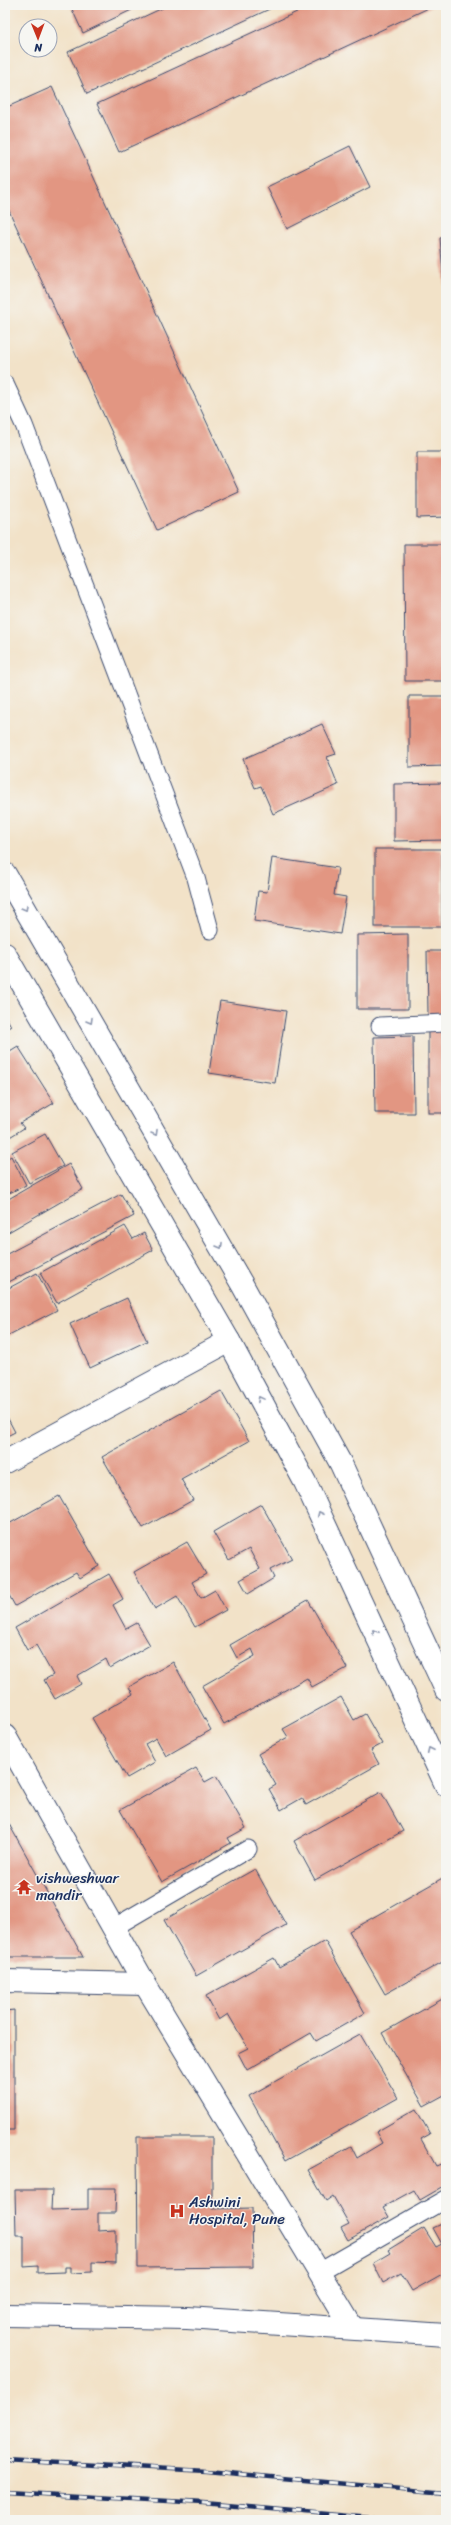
<svg xmlns="http://www.w3.org/2000/svg" width="451" height="2525" font-family="Sriracha,sans-serif">
<rect width="100%" height="100%" fill="#f6f6f2"/>
<filter id="ink" filterUnits="userSpaceOnUse"><feTurbulence type="fractalNoise" baseFrequency=".025" numOctaves="2"/><feDisplacementMap in="SourceGraphic" scale="8" xChannelSelector="R" yChannelSelector="G"/><feConvolveMatrix kernelMatrix="1 2 1 2 8 2 1 2 1" color-interpolation-filters="sRGB"/></filter>
<filter id="wash" filterUnits="userSpaceOnUse"><feTurbulence type="fractalNoise" baseFrequency=".012" numOctaves="4" result="noise"/><feDisplacementMap in="SourceGraphic" scale="16" xChannelSelector="R" yChannelSelector="G"/><feGaussianBlur stdDeviation="0.9" result="paint"/><feColorMatrix in="noise" values="0 0 0 0 0 0 0 0 0 0 0 0 0 0 0 0 0 1.4 0 .05"/><feComposite in="paint" operator="in"/></filter>
<g filter="url(#wash)">
<rect width="100%" height="100%" fill="#f2e2c8"/>
<g id="blocks">
<g fill="#e29682">
<path d="M70,5H142L83,33Z"/>
<path d="M169,5H278L87,94L68,52Z"/>
<path d="M312,5H435L119,152L97,104Z"/>
<path d="M52,87L239,492L157,530L5,202V108Z"/>
<path d="M350,146L370,187L287,229L267,187Z"/>
<path d="M446,237V285H444L440,238Z"/>
<path d="M443,290H446V323H445Z"/>
<path d="M417,452H446V517L417,518Z"/>
<path d="M404,544H446V681H405Z"/>
<path d="M409,696H446V766L409,767Z"/>
<path d="M322,724L336,754L327,757L338,785L273,814L261,786L255,788L243,759Z"/>
<path d="M446,783V840L394,841V784Z"/>
<rect x="375" y="849" width="67" height="78"/>
<path d="M272,858L338,868L334,895L346,897L340,934L254,921L258,891L267,892Z"/>
<path d="M408,934V1009H357V935Z"/>
<path d="M427,951H446V1015H428Z"/>
<path d="M220,1001L286,1011L275,1083L209,1073Z"/>
<path d="M5,1015L11,1026L5,1030Z"/>
<rect x="428" y="1030" width="18" height="83"/>
<path d="M413,1036L414,1113H375L374,1037Z"/>
<path d="M18,1046L54,1103L20,1123L24,1128L5,1140V1054Z"/>
<path d="M45,1134L63,1166L29,1183L12,1152Z"/>
<path d="M11,1156L26,1185L5,1195V1160Z"/>
<path d="M69,1164L83,1189L5,1234V1201Z"/>
<path d="M121,1194L134,1216L5,1284V1255Z"/>
<path d="M125,1226L133,1239L144,1233L153,1250L57,1303L40,1273Z"/>
<path d="M37,1273L57,1310L5,1337V1290Z"/>
<path d="M127,1298L147,1341L90,1368L70,1324Z"/>
<path d="M221,1391L249,1441L181,1479L193,1500L143,1528L102,1457Z"/>
<path d="M5,1413L15,1432L5,1437Z"/>
<path d="M59,1496L99,1566L80,1578L76,1572L15,1606L5,1588V1526Z"/>
<path d="M261,1504L292,1559L270,1570L274,1578L248,1594L240,1580L260,1569L249,1549L229,1560L213,1532Z"/>
<path d="M187,1542L206,1574L192,1582L201,1598L215,1590L226,1610L195,1627L177,1596L155,1609L134,1572Z"/>
<path d="M109,1574L123,1599L113,1605L126,1629L137,1623L150,1645L110,1668L106,1659L77,1676L81,1684L55,1699L44,1680L53,1675L36,1645L27,1650L15,1628Z"/>
<path d="M308,1600L347,1668L312,1687L307,1678L224,1724L202,1686L255,1656L252,1649L237,1658L230,1645Z"/>
<path d="M173,1662L211,1730L166,1756L156,1738L145,1744L155,1762L127,1778L92,1718L133,1694L129,1687Z"/>
<path d="M341,1697L354,1720L365,1714L382,1744L371,1750L379,1764L306,1805L302,1798L281,1810L269,1789L276,1785L258,1754L288,1737L283,1729Z"/>
<path d="M196,1768L205,1782L216,1776L246,1828L228,1838L231,1843L162,1882L120,1810Z"/>
<path d="M381,1792L403,1831L315,1880L294,1841Z"/>
<path d="M5,1817L83,1957H5Z"/>
<path d="M255,1869L286,1925L196,1976L164,1920Z"/>
<path d="M446,1876V1960L385,1994L349,1931Z"/>
<path d="M325,1941L365,2013L316,2041L311,2033L247,2070L238,2053L248,2048L228,2014L219,2020L206,1996L274,1958L279,1967Z"/>
<path d="M446,1997V2094L424,2106L382,2033Z"/>
<path d="M14,2010V2130H5V2011Z"/>
<path d="M360,2034L398,2098L285,2161L249,2096Z"/>
<path d="M416,2109L430,2134L421,2139L436,2166L446,2162V2185L420,2200L414,2190L383,2207L389,2217L348,2240L341,2228L349,2224L333,2196L326,2201L308,2170L351,2146L357,2158L382,2143L376,2132Z"/>
<path d="M137,2137H212V2209L252,2208L253,2267L138,2268Z"/>
<path d="M88,2188H116L115,2213H98V2231L116,2230V2263L92,2262V2272L71,2273V2267H65V2272L38,2273V2266L24,2267V2236H16L15,2190H52L51,2210L88,2209Z"/>
<path d="M446,2222V2276L444,2273L412,2291L401,2273L383,2283L373,2263L390,2253L388,2250L424,2228L436,2247L442,2244L433,2228Z"/>
</g>
</g>
</g>
<g filter="url(#ink)">
<use href="#blocks" fill-opacity="0" stroke="#3b4a6e" stroke-width="1"/>
<g fill="none" stroke-linecap="round" stroke-linejoin="round">
<g stroke="#3b4a6e" stroke-width="19">
<g id="service">
<path d="M5,384L24,425L196,878L210,930"/>
<path d="M380,1026L446,1023"/>
<path d="M113,1928L248,1849"/>
<path d="M319,2272L446,2199"/>
</g>
</g>
<g stroke="#3b4a6e" stroke-width="24">
<g id="minor">
<path d="M5,1462L229,1341"/>
<path d="M5,1736L145,1984L352,2327"/>
<path d="M5,1981L145,1984"/>
<path d="M5,2315L187,2318L446,2335"/>
</g>
</g>
<g stroke="#3b4a6e" stroke-width="24">
<g id="tertiary">
<path d="M5,874L243,1286L341,1464L446,1690"/>
<path d="M5,954L229,1341L305,1482L446,1785"/>
</g>
</g>
<use href="#service" stroke="#fff" stroke-width="17"/>
<use href="#minor" stroke="#fff" stroke-width="22"/>
<use href="#tertiary" stroke="#fff" stroke-width="22"/>
<g stroke="#1b2f5e" stroke-width="4.5">
<g id="rail">
<path d="M5,2460L206,2471L446,2493"/>
<path d="M5,2492L204,2503L393,2520"/>
</g>
</g>
<use href="#rail" stroke="#f6f6f2" stroke-width="3" stroke-dasharray="9" stroke-linecap="butt"/>
</g>
<defs><path id="oneway-chevron" d="M-2-3.5L2.5 0L-2 3.5" fill="none" stroke-width="1.6" stroke-linecap="round" stroke-linejoin="round"/></defs>
<g stroke="#8d97ae">
<use href="#oneway-chevron" transform="translate(25 908) rotate(60)"/>
<use href="#oneway-chevron" transform="translate(90 1021) rotate(60)"/>
<use href="#oneway-chevron" transform="translate(155 1133) rotate(60)"/>
<use href="#oneway-chevron" transform="translate(220 1246) rotate(60)"/>
<use href="#oneway-chevron" transform="translate(260 1399) rotate(-118)"/>
<use href="#oneway-chevron" transform="translate(320 1514) rotate(-115)"/>
<use href="#oneway-chevron" transform="translate(375 1632) rotate(-115)"/>
<use href="#oneway-chevron" transform="translate(430 1750) rotate(-115)"/>
</g>
</g>
<defs>
<g id="temple-bare" transform="scale(1.2)"><path d="M0-6L5-2H3V0L6.5 2.5H4V6H1.5V3h-3V6H-4V2.5H-6.5L-3 0V-2H-5Z" fill="#c8321e" stroke="#f6f6f2" stroke-width="2.5" paint-order="stroke"/></g>
<g id="hospital-bare" transform="scale(1.2)"><path d="M-5-5h3v3.5h4V-5h3V5h-3V1.5h-4V5h-3Z" fill="#c8321e" stroke="#f6f6f2" stroke-width="2.5" paint-order="stroke"/></g>
</defs>
<g fill-rule="evenodd">
<use href="#temple-bare" x="24" y="1887"/>
<use href="#hospital-bare" x="177" y="2211"/>
</g>
<g text-anchor="middle" stroke-width="3" stroke-linejoin="round" paint-order="stroke">
<g font-size="15" fill="#1b2f5e" stroke="#f6f6f2" text-anchor="start">
<text x="36" y="1883">vishweshwar<tspan x="36" dy="17">mandir</tspan></text>
<text x="189" y="2207">Ashwini<tspan x="189" dy="17">Hospital, Pune</tspan></text>
</g>
</g>
<rect width="451" height="2525" fill="none" stroke="#f6f6f2" stroke-width="20"/>
<g transform="translate(38 38) rotate(179)"><circle r="19" fill="#f6f6f2" stroke="#9ea6b7"/>
<path d="M0-3L7 15L0 10L-7 15Z" fill="#c8321e"/>
<text y="-6" font-size="11" font-weight="bold" text-anchor="middle" fill="#1b2f5e">N</text>
</g>
</svg>
